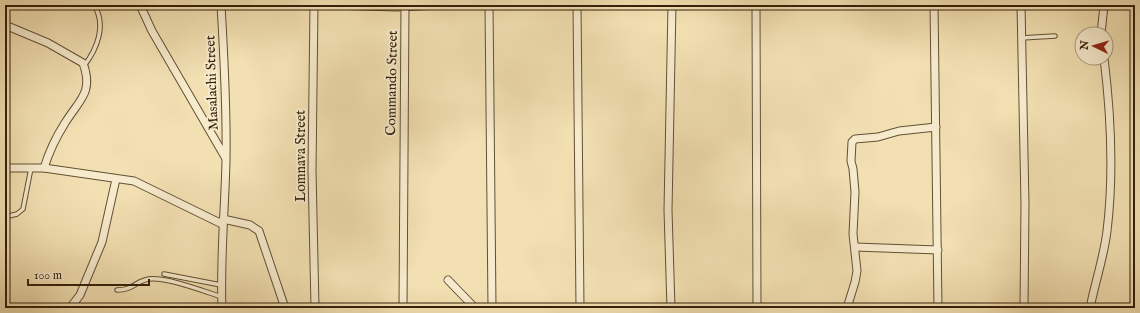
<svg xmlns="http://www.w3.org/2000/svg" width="1140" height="313" font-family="'IM FELL English',serif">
<rect width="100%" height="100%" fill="#f2e0b2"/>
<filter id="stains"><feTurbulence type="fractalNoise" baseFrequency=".005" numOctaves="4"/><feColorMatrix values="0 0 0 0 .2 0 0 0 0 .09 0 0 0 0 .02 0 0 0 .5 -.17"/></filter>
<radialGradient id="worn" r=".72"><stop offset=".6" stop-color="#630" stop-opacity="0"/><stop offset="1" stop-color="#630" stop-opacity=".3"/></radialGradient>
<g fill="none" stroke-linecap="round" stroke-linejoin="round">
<g stroke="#625034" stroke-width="5.5">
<g id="service">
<path d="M1021,38L1055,36"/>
<path d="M84,66C97,49 107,25 94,5"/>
<path d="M5,217L17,214L23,209L31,168"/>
<path d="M164,274L221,285"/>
<path d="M117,290C134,290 135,281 149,279C167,277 203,291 222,297"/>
</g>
</g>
<g stroke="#625034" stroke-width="9">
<g id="minor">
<path d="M140,5L152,31L225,157"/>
<path d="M221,5C224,56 227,108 226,160C225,209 220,258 222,308"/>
<path d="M314,5L312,170L315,308"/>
<path d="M330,5L397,7L440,5"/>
<path d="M489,5L492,308"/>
<path d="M577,5L580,308"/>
<path d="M756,5L757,308"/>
<path d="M934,5L938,308"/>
<path d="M1021,5L1025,204L1024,308"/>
<path d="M5,25L48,43L83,63C94,93 79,100 65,123C56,137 49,152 44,168"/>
<path d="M1101,34L1104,5"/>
<path d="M5,168H44L134,181L222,224"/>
<path d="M223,219L250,225L259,231L285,308"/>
<path d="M855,247L938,250"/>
<path d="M448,280L475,308"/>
<path d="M70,308L80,295L102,242L116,179"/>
<path d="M403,308L405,5"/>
<path d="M671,308L668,210L672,5"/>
<path d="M847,308L855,282L857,271L853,234L855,192L853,169L851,161L852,142L855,139L878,137L899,131L936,127"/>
<path d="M1090,308C1095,282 1104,257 1107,231C1114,174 1111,115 1104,58"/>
</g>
</g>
<use href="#service" stroke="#f7ebcd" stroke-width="3.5"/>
<use href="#minor" stroke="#f7ebcd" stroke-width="7"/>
</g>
<g text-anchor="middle" stroke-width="4" stroke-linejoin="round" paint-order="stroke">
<g font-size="14" fill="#32200a" stroke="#f7ebcd">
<text transform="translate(211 83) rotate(-92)" y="5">Masalachi Street</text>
<text transform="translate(391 83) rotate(-89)" y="5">Commando Street</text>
<text transform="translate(300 156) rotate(-90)" y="5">Lomnava Street</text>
</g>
</g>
<rect width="1140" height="313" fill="none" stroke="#f2e0b2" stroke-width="20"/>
<rect x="6" y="6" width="1128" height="301" fill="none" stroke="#32200a" stroke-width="2"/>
<rect x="10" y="10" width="1120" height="293" fill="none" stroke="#32200a"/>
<g transform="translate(1094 46) rotate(275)"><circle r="19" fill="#f7ebcd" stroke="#a89a7f"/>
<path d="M0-3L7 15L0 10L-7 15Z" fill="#8f2418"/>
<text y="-6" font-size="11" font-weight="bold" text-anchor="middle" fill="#32200a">N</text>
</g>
<path d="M28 279v6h121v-6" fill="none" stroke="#32200a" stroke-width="2"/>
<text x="34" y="279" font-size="12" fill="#32200a" stroke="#f7ebcd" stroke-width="3" paint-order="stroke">100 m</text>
<rect width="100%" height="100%" filter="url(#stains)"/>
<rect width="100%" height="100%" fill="url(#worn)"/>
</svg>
